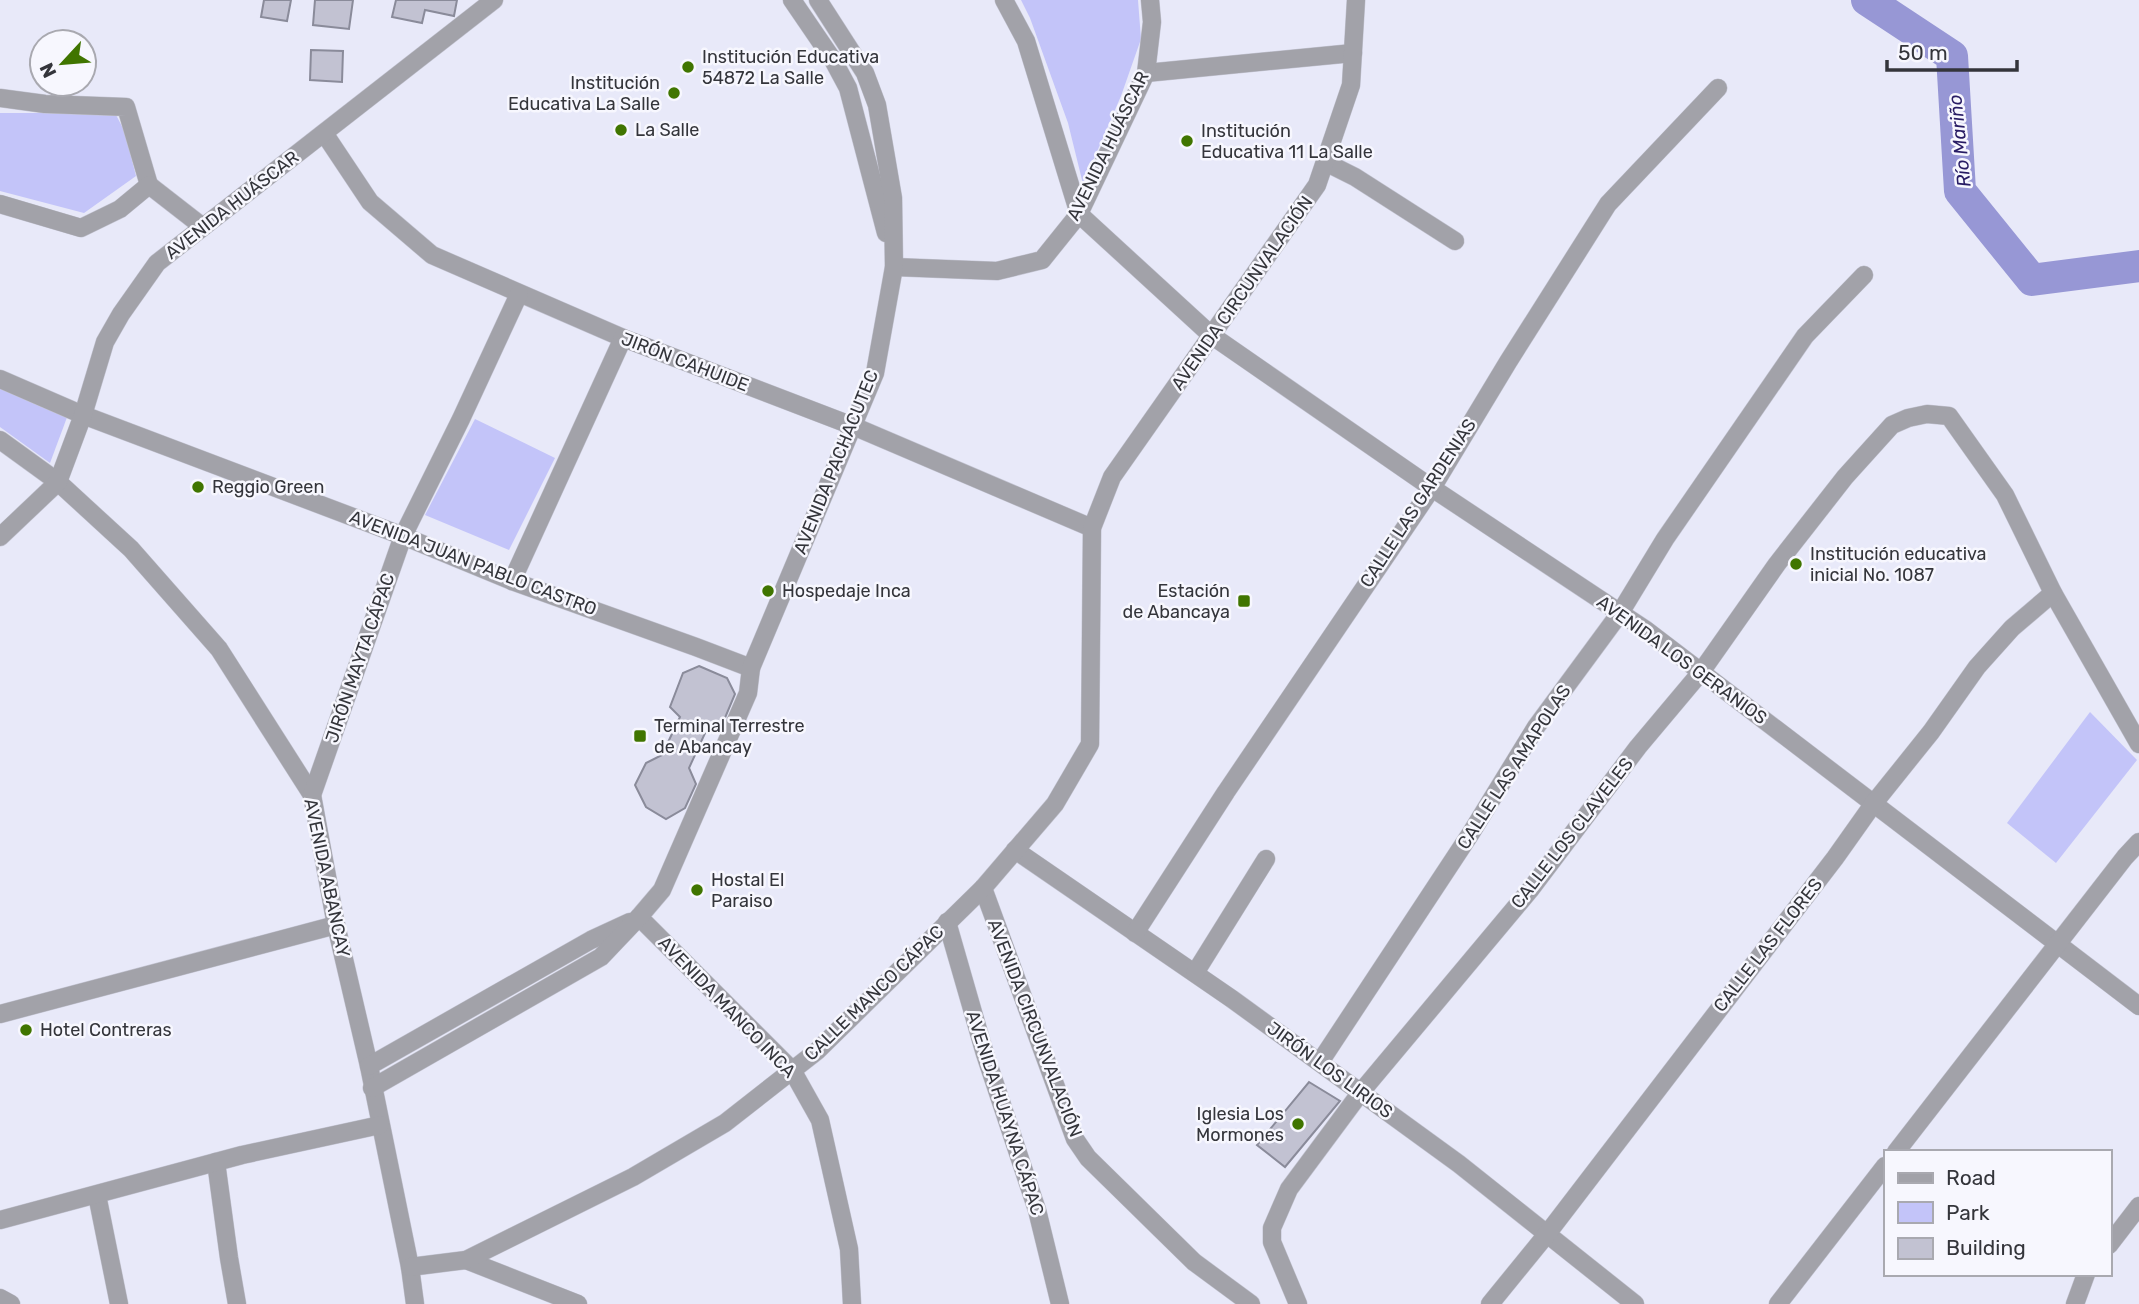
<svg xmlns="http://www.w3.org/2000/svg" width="2139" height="1304" font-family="Rubik,sans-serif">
<rect width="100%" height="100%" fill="#e8e9f9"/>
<g fill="#c3c4f9">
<path d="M1021,0H1138L1141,39L1121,96L1083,184L1068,123L1030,18Z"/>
<path d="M0,113H115L125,132L136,176L84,213L0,191Z"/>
<path d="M0,386L69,412L50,463L0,427Z"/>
<path d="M475,419L555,458L509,550L425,515Z"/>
<path d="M2090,712L2137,760L2056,863L2007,823Z"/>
</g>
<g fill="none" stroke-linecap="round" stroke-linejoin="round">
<path stroke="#9797d5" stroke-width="32" d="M1867,0L1952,56L1960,191L2032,280L2139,266"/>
</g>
<g fill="#c2c2d2" stroke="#8a8b9a" stroke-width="2">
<path d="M264,0H291L287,21L261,17Z"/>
<path d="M315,0H353L349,29L313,25Z"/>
<path d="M396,0H457L454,16L425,10L422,23L392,17Z"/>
<path d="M311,50L343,51L342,82L310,80Z"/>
<path d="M699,666L727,678L735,694L722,725L706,731L689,768L696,784L685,808L666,819L646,807L635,785L646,763L662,755L680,717L670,707L683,673Z"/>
<path d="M1309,1082L1340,1101L1285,1167L1257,1145Z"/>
</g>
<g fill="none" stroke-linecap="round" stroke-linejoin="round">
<g stroke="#c4c5d3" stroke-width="19">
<g id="minor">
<path d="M792,0L833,60L848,88L886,233"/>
<path d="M1004,0L1026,41L1079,214L1211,335L1432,488L1646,630L2139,1006"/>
<path d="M1146,73L1353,53"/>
<path d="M0,98L45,104L126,107L149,185"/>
<path d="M324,133L370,202L432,255L623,338L853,426L1092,528"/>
<path d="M1325,162L1355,177L1455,241"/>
<path d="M0,204L81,228L120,209L149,185L203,227"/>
<path d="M894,267L997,271L1042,260L1079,214L1146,73L1152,22L1150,0"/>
<path d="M0,379L83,415L403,536L512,581L696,647L751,668"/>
<path d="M0,440L58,482L131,549L219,649L312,795L336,925L369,1066L410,1267L415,1304"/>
<path d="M0,537L58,482L83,415L105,342L121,314L157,263L494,0"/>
<path d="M512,581L623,338"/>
<path d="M312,795L403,536L461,419L519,294"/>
<path d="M1015,850L1232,999L1459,1164L1635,1304"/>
<path d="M983,888L1075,1139L1088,1158L1194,1262L1251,1304"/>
<path d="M639,917L792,1070L820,1120L849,1249L852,1304"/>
<path d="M947,922L985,1054L1037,1210L1060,1304"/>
<path d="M1135,933L1226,792L1432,488L1508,362L1608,204L1718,88"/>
<path d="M1195,973L1266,859"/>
<path d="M0,1014L336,925"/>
<path d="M1320,1062L1471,833L1536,727L1620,613L1665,539L1805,336L1864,275"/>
<path d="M369,1066L591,940L630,922"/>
<path d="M372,1088L601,957L639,917L662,890L748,693L751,668L875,373L894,267L893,198L877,105L865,73L818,0"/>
<path d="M1896,1152L2125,857L2139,842"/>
<path d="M216,1162L229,1258L237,1304"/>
<path d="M97,1195L119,1304"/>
<path d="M0,1220L242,1155L380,1125"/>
<path d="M2109,1245L2139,1206"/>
<path d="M466,1260L578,1304"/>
<path d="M410,1267L466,1260L633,1177L725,1123L817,1051L983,888L1055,804L1090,744L1092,528L1112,477L1317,185L1351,85L1356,0"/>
<path d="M0,1298L11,1304"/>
<path d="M1298,1304L1272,1242V1228L1289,1189L1361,1092L1530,890L1638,747L1701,672L1777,564L1845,477L1892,425L1908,418L1927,414L1949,416L2005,495L2053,593L2139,744"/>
<path d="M1490,1304L1547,1234L1835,858L1874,803L1931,732L1977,667L2012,628L2053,593"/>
<path d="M1778,1304L1885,1166"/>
<path d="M2075,1304L2086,1274"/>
</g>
</g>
<use href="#minor" stroke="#a2a2a9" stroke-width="18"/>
</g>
<g fill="#407500" stroke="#f7f7fe" stroke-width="2.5">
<circle cx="688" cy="67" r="7"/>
<circle cx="674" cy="93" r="7"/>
<circle cx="621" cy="130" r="7"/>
<circle cx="1187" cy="141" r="7"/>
<circle cx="198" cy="487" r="7"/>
<circle cx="1796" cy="564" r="7"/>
<circle cx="768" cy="591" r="7"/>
<rect x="1237" y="594" width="14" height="14" rx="3.5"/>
<rect x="633" y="729" width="14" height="14" rx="3.5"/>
<circle cx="697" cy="890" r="7"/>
<circle cx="26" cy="1030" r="7"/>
<circle cx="1298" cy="1124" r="7"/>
</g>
<g text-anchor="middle" stroke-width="5" stroke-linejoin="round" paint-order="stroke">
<g font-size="18" fill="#34353b" stroke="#f7f7fe" text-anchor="start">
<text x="702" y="63">Institución Educativa<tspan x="702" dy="21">54872 La Salle</tspan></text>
<text x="660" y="89" text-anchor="end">Institución<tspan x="660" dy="21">Educativa La Salle</tspan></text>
<text x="635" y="136">La Salle</text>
<text x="1201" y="137">Institución<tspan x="1201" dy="21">Educativa 11 La Salle</tspan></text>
<text x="212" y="493">Reggio Green</text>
<text x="1810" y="560">Institución educativa<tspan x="1810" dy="21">inicial No. 1087</tspan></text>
<text x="782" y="597">Hospedaje Inca</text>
<text x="1230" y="597" text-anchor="end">Estación<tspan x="1230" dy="21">de Abancaya</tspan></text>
<text x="654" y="732">Terminal Terrestre<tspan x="654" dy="21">de Abancay</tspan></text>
<text x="711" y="886">Hostal El<tspan x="711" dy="21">Paraiso</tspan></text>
<text x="40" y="1036">Hotel Contreras</text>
<text x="1284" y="1120" text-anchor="end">Iglesia Los<tspan x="1284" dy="21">Mormones</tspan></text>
</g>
<g font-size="18" fill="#34353b" stroke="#f7f7fe">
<text transform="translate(1108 146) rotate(-64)" y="6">AVENIDA HUÁSCAR</text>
<text transform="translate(232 205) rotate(-38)" y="6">AVENIDA HUÁSCAR</text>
<text transform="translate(1242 293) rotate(-55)" y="6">AVENIDA CIRCUNVALACIÓN</text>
<text transform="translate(685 362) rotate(21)" y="6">JIRÓN CAHUIDE</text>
<text transform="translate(836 462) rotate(-68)" y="6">AVENIDA PACHACUTEC</text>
<text transform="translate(1418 503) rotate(-57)" y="6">CALLE LAS GARDENIAS</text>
<text transform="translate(473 563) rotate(21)" y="6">AVENIDA JUAN PABLO CASTRO</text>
<text transform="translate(360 658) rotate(-71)" y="6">JIRÓN MAYTA CÁPAC</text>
<text transform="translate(1682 660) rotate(36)" y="6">AVENIDA LOS GERANIOS</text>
<text transform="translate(1514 767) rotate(-57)" y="6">CALLE LAS AMAPOLAS</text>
<text transform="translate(1572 833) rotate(-52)" y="6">CALLE LOS CLAVELES</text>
<text transform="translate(327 878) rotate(78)" y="6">AVENIDA ABANCAY</text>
<text transform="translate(1768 945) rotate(-52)" y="6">CALLE LAS FLORES</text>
<text transform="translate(874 993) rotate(-44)" y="6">CALLE MANCO CÁPAC</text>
<text transform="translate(727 1007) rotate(46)" y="6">AVENIDA MANCO INCA</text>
<text transform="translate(1035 1028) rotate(69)" y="6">AVENIDA CIRCUNVALACIÓN</text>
<text transform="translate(1330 1070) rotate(36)" y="6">JIRÓN LOS LIRIOS</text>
<text transform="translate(1005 1113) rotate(72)" y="6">AVENIDA HUAYNA CÁPAC</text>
</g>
<g font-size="19" font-style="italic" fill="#281c64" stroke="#f7f7fe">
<text transform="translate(1959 141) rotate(-96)" y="7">Río Mariño</text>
</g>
</g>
<rect x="1884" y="1150" width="228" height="126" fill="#f7f7fe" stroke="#a9a9b0" stroke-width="2"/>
<rect x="1898" y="1173" width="35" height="10" fill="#a2a2a9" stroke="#a9a9b0" stroke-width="2"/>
<text x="1946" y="1185" font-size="21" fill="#34353b">Road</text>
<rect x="1898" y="1202" width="35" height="21" fill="#c3c4f9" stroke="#a9a9b0" stroke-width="2"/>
<text x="1946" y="1220" font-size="21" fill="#34353b">Park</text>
<rect x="1898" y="1238" width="35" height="21" fill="#c2c2d2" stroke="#a9a9b0" stroke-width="2"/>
<text x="1946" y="1255" font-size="21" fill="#34353b">Building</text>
<g transform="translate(63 63) rotate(244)"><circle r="33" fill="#f7f7fe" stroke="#a9a9b0" stroke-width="2"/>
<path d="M0-5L12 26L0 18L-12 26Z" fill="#407500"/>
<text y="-10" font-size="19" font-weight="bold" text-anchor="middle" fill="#34353b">N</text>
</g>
<path d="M1887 60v10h130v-10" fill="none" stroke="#34353b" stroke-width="3.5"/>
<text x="1898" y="60" font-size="21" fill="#34353b" stroke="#f7f7fe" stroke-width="5" paint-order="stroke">50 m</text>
</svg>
